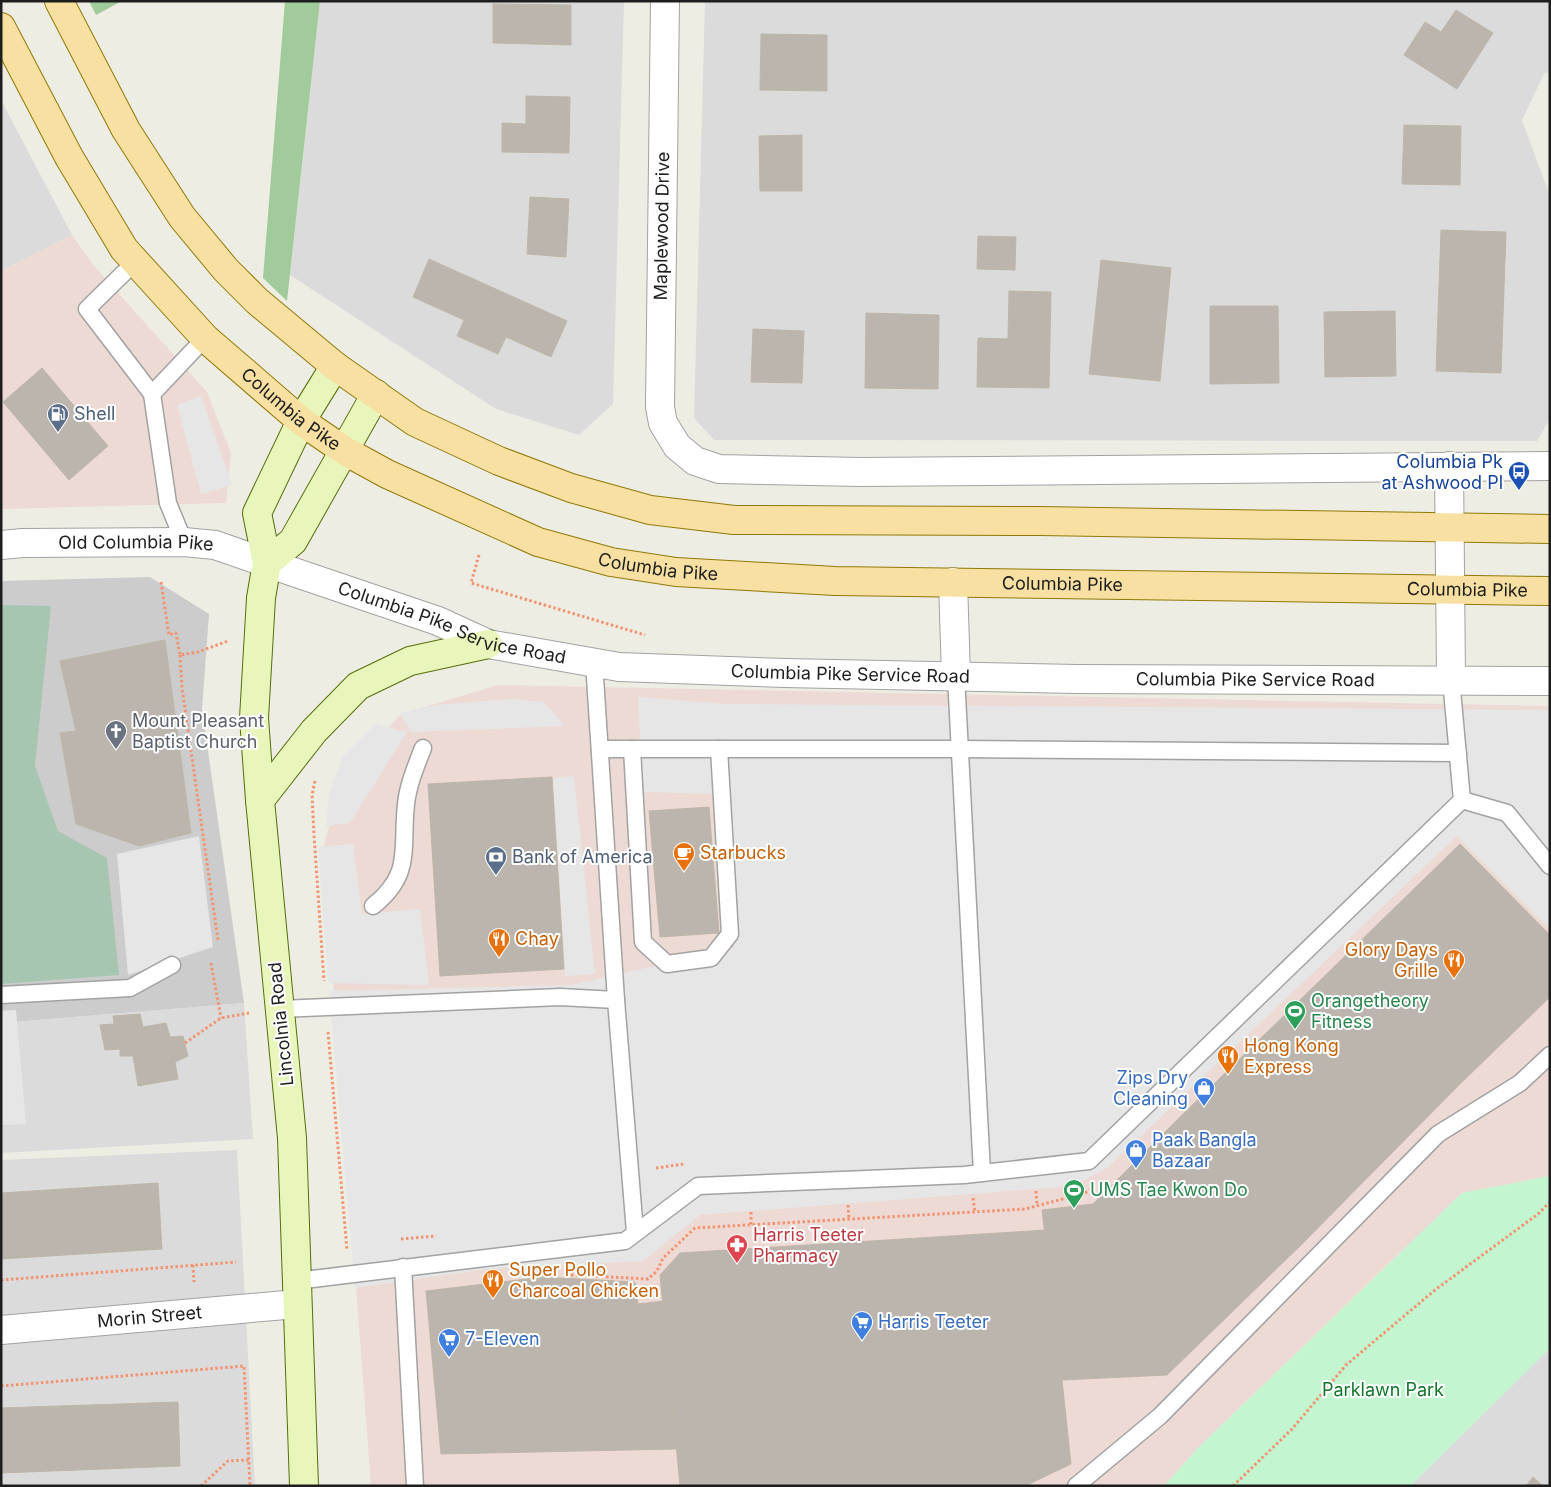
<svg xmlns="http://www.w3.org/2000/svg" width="1551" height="1487" font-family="Inter,sans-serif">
<rect width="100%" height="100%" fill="#eeede4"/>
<g fill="#dcdbdb">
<path d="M320,1H624L613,404L579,435L496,409L290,275Z"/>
<path d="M705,1H1550V72L1544,74L1522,120L1550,196V419L1537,441L714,440L694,418Z"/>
<path d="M1,100L72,235L1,271Z"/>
<path d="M244,1003L253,1139L1,1153V1023Z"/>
<path d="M237,1150L255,1486H1V1160Z"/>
<path d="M1550,1348V1486H1410Z"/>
</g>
<g fill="#eedad4">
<path d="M72,235L94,266L207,392L231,453L226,503L1,509V271Z"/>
<path d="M498,685L1550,706V1176L1462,1193L1197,1449L1164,1486H371L323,849L342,779L401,714Z"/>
</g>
<path fill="#ccc" d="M150,577L209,614L202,709L244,1003L1,1023V581Z"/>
<g fill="#a1cb9b">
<path d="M89,1H122L96,15Z"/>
<path d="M285,1H320L287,301L263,278Z"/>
</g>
<path fill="#a7c6b1" d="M1,605L51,606L35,766L58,831L107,858L119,975L1,984Z"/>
<path fill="#c3f6d0" d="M1550,1176V1348L1410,1486H1164L1197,1449L1462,1193Z"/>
<g fill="#e6e6e6">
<path d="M201,396L232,485L201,494L177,405Z"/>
<path d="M638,697L724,704L1550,710V930L1457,836L1107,1168L1073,1186L700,1215L643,1261L487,1269L355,1288L329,991L571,985L734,948L721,794L643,792Z"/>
<path d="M510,699L544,702L565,726L410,732L400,713L436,705Z"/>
<path d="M375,724L407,732L350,823L326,826L329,795L342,757Z"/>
<path d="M574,776L595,974L565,976L553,778Z"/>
<path d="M199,836L213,947L128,975L117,854Z"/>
<path d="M353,844L362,914L420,909L429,985L328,983L318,847Z"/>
<path d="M16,1010L26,1124L1,1125V1011Z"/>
</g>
<g fill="#bbb5ae" stroke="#bfb6a7">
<path d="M493,4L571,5V45L493,43Z"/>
<path d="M1456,10L1493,33L1457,89L1404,55L1425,22L1441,32Z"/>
<path d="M761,34L827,35V91L760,90Z"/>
<path d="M526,96L570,97L569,153L502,152V123L526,124Z"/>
<path d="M1404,125L1461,126L1460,185L1402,184Z"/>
<path d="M802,135V191H760L759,136Z"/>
<path d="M530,197L569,199L566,257L527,254Z"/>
<path d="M1441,230L1506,232L1501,373L1436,371Z"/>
<path d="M978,236L1016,237L1015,270L977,269Z"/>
<path d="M429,259L567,321L551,357L506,337L498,354L457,336L464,320L413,297Z"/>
<path d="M1101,260L1171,268L1160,381L1089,374Z"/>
<path d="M1009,291L1051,292L1049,388L977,387L978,338L1008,339Z"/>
<path d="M1210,306H1278L1279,383L1210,384Z"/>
<path d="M1395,311L1396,376L1325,377L1324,312Z"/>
<path d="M866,313L939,315L938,389L865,388Z"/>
<path d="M753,329L804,331L802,383L751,382Z"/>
<path d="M42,368L108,446L69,480L3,402Z"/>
<path d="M165,640L191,833L139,846L76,824L60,733L76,731L60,661Z"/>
<path d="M552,777L564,969L440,976L428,784Z"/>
<path d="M709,807L719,933L660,937L649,811Z"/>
<path d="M1460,844L1550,935V997L1460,1084L1340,961Z"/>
<path d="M1340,961L1460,1084L1301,1245L1178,1119Z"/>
<path d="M140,1014L143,1027L166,1023L170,1037L183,1036L188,1056L175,1062L178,1079L138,1086L133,1056H120V1049L105,1050L100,1025L114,1024L113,1016Z"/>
<path d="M1178,1119L1301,1245L1167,1375L1062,1380L1042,1210L1093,1204Z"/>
<path d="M158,1183L162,1249L1,1259V1193Z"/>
<path d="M1046,1230L1071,1464L1025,1486H680L660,1275L680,1253Z"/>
<path d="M543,1277L635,1282L638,1304L664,1301L676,1449L441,1454L426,1291Z"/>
<path d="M178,1402L180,1466L1,1473V1408Z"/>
<path d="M1533,1477L1543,1486H1526Z"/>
</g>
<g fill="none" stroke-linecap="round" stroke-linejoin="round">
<g stroke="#a2a2a2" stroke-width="19">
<g id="service">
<path d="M136,261L87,309L152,394L168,503L184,542"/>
<path d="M152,394L205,338"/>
<path d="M594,662L616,1000L635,1232"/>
<path d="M956,676L982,1173"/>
<path d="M600,749H959L1458,753"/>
<path d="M632,749L643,942L667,964L711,958L730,934L719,749"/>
<path d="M1462,800L1507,813L1550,866"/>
<path d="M373,906C413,874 401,850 406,804C408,785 416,766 423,748"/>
<path d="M1,995L130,988L172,965"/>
<path d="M280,1009L560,997L616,1000"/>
<path d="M403,1267L415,1486"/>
<path d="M296,1281L625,1241L698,1186L964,1175L1089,1161L1462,800L1451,679"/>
<path d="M1076,1486L1160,1416L1438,1134L1520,1083L1550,1055"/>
</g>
</g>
<g stroke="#a2a2a2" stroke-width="30">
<g id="minor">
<path d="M665,1L660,407L663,423L677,446L695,461L719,469L861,472L1550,466"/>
<path d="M1449,466L1451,679"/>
<path id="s1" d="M267,563L438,621L488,644L619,667L785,673L1077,679L1550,681"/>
<path d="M953,582L956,676"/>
<path id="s2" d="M1,1330L297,1304"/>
</g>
</g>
<g stroke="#a2a2a2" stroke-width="30">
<g id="tertiary">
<path id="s3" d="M1,545L23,543L184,542L215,545L267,563"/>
</g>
</g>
<g stroke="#546f0b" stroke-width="30">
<g id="secondary">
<path d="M267,563L293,541L376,394"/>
<path d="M260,800L314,731L358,686L410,661L488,644"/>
<path d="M304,1486L292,1138L260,800L254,718L261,598L267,563L257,513L301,421L335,366"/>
</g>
</g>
<g stroke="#907908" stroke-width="30">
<g id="primary">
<path d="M59,1L126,130L182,217L226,270L257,301L335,366L415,422L499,461L571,488L650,510L734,520L1039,521L1550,529"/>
<path id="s4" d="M1,27L69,157L124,249L205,338L301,421L345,451L387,474L538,542L611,562L676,572L835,581L1550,591"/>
</g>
</g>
<g stroke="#f29471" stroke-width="3" stroke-dasharray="2.5 2.5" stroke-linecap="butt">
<path d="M479,555L471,583L645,635"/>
<path d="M161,582L169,635L176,633L180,655L198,652L228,641"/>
<path d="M180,655L182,688L218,940"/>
<path d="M315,781L312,795L314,835L324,981"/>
<path d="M211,963L221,1018"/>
<path d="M328,1032L347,1250"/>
<path d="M185,1043L221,1018L249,1013"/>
<path d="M656,1168L684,1164"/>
<path d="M1036,1191L1037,1205"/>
<path d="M973,1198L975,1212"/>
<path d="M848,1205L849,1219"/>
<path d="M751,1212V1225"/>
<path d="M401,1239L436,1236"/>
<path d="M193,1265L194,1282"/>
<path d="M571,1275L648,1279L657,1271L663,1258L695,1228L1025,1209L1085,1193L1092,1188"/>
<path d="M1,1280L236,1262"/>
<path d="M1,1386L244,1366L250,1486"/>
<path d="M201,1486L228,1461L249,1460"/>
<path d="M1233,1486L1292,1429L1346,1365L1435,1290L1538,1214L1550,1202"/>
</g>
<use href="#service" stroke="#fff" stroke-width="16"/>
<use href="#minor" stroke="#fff" stroke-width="28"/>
<use href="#tertiary" stroke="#fff" stroke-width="28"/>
<use href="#secondary" stroke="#e9f6bb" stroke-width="28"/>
<use href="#primary" stroke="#f7e0a1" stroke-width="28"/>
</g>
<defs>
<g id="fuel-pin" transform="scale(1.125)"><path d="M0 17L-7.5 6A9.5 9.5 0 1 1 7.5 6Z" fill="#5c6f8a" stroke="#fff"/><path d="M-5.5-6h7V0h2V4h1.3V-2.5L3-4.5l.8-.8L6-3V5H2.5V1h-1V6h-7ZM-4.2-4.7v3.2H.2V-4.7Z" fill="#fff"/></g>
<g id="bus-pin" transform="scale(1.125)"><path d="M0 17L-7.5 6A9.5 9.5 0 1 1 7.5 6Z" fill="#1a4fb4" stroke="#fff"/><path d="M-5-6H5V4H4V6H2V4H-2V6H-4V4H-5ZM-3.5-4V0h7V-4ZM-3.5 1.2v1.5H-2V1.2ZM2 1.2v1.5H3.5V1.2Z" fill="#fff"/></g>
<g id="church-pin" transform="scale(1.125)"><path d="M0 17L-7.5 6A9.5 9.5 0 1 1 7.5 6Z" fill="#6b7280" stroke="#fff"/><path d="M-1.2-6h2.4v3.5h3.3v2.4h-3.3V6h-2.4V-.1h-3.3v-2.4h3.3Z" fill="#fff"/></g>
<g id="cafe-pin" transform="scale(1.125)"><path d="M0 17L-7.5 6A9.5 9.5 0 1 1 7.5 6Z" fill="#e8710a" stroke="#fff"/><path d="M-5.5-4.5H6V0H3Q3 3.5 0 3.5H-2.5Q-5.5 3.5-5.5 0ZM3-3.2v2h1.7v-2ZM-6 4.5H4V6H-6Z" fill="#fff"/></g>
<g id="bank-pin" transform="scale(1.125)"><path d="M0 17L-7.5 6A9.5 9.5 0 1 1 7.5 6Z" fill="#5c6f8a" stroke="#fff"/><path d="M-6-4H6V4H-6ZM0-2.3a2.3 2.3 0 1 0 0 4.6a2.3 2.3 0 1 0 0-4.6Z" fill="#fff"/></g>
<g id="restaurant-pin" transform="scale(1.125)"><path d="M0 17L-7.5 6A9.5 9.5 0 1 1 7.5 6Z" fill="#e8710a" stroke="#fff"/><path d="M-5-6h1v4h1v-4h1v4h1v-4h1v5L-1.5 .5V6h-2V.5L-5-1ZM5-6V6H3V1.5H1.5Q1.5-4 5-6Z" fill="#fff"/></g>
<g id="stadium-pin" transform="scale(1.125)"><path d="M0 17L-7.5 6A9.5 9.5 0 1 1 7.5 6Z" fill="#2e9e5b" stroke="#fff"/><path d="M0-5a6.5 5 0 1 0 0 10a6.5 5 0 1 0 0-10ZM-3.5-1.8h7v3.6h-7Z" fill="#fff"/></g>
<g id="shop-pin" transform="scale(1.125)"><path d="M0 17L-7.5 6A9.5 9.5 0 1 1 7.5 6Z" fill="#3f7fe0" stroke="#fff"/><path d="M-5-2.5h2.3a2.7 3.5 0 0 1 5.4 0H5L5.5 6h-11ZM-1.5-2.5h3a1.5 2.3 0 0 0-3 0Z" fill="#fff"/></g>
<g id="pharmacy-pin" transform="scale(1.125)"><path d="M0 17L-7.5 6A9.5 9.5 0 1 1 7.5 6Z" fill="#e0444e" stroke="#fff"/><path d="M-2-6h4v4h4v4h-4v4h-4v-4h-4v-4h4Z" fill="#fff"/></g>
<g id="supermarket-pin" transform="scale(1.125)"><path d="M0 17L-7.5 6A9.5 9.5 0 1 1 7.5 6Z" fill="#3f7fe0" stroke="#fff"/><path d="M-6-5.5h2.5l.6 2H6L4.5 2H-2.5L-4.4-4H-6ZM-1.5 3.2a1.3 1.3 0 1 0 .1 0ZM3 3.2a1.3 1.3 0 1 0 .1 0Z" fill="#fff"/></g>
</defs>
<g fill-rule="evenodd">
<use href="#fuel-pin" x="58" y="414"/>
<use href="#bus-pin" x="1519" y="472"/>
<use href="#church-pin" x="116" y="731"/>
<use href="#cafe-pin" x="684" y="853"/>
<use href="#bank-pin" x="496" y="857"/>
<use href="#restaurant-pin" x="499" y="939"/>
<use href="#restaurant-pin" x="1454" y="960"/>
<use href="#stadium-pin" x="1295" y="1011"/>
<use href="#restaurant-pin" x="1228" y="1056"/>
<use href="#shop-pin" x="1204" y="1088"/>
<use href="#shop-pin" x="1136" y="1150"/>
<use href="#stadium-pin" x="1074" y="1190"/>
<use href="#pharmacy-pin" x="737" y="1245"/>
<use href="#restaurant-pin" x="493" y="1280"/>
<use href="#supermarket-pin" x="862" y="1322"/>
<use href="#supermarket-pin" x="449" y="1339"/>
</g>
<g text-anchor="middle" stroke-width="4" stroke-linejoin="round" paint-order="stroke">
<g font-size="18" fill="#1e1e1e" stroke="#fff">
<text transform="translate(662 226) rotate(-89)" y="6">Maplewood Drive</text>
<text dy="6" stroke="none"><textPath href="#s4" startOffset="486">Columbia Pike</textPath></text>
<text dy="6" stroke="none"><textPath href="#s3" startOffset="135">Old Columbia Pike</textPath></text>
<text dy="6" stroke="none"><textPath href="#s4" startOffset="891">Columbia Pike</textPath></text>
<text dy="6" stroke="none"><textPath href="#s4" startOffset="1296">Columbia Pike</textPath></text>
<text dy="6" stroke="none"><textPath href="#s4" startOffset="1701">Columbia Pike</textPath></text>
<text dy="6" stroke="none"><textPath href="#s1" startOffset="195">Columbia Pike Service Road</textPath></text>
<text dy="6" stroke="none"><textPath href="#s1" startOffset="600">Columbia Pike Service Road</textPath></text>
<text dy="6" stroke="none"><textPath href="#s1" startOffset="1005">Columbia Pike Service Road</textPath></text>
<text transform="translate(281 1024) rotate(-96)" y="6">Lincolnia Road</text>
<text dy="6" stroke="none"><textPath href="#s2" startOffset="149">Morin Street</textPath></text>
</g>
<g font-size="18" fill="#4e5e75" stroke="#fff" text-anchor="start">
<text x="74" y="420">Shell</text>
<text x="512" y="863">Bank of America</text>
</g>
<g font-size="18" fill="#164399" stroke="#fff" text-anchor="end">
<text x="1503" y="468">Columbia Pk<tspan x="1503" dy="21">at Ashwood Pl</tspan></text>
</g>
<g font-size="18" fill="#5b616d" stroke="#fff" text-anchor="start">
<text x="132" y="727">Mount Pleasant<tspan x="132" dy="21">Baptist Church</tspan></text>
</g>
<g font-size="18" fill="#c56008" stroke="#fff" text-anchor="start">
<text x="700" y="859">Starbucks</text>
<text x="515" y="945">Chay</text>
<text x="1438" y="956" text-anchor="end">Glory Days<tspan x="1438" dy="21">Grille</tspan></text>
<text x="1244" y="1052">Hong Kong<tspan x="1244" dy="21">Express</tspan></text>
<text x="509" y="1276">Super Pollo<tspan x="509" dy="21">Charcoal Chicken</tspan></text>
</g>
<g font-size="18" fill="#27864d" stroke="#fff" text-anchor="start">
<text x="1311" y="1007">Orangetheory<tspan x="1311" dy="21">Fitness</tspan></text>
<text x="1090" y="1196">UMS Tae Kwon Do</text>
</g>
<g font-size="18" fill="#366cbe" stroke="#fff" text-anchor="start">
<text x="1188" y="1084" text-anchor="end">Zips Dry<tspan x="1188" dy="21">Cleaning</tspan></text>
<text x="1152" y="1146">Paak Bangla<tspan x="1152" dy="21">Bazaar</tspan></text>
<text x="878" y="1328">Harris Teeter</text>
<text x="465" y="1345">7-Eleven</text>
</g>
<g font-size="18" fill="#be3a42" stroke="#fff" text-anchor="start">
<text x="753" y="1241">Harris Teeter<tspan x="753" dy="21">Pharmacy</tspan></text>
</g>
<g font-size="18" fill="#11762a" stroke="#fff">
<text x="1383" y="1396">Parklawn Park</text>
</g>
</g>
<rect width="1551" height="1487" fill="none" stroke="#1e1e1e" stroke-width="5"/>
</svg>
